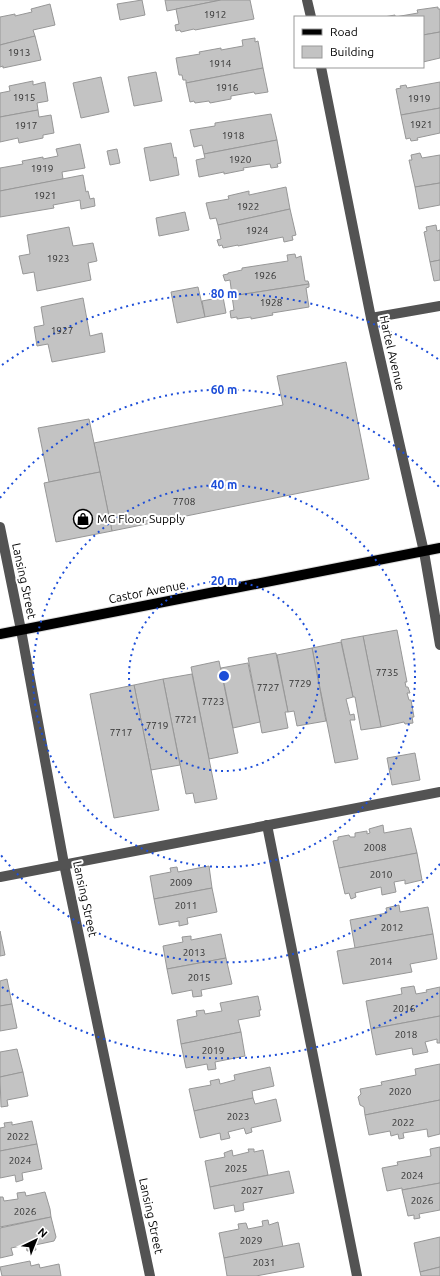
<svg xmlns="http://www.w3.org/2000/svg" width="440" height="1276" font-family="Ubuntu,sans-serif">
<rect width="100%" height="100%" fill="#fff"/>
<g fill="#c3c3c3" stroke="#979797">
<path d="M142,0L145,15L120,20L117,4Z"/>
<path d="M165,0H221L167,11Z"/>
<path d="M221,0H250L254,19L195,30L194,29L181,32L180,30L176,31L175,25L179,24L176,9Z"/>
<path d="M50,4L55,25L33,30L35,36L0,45V17L15,14V16L32,12L31,9Z"/>
<path d="M438,7V9H440V32L423,35V17H384L395,15V17L418,13L417,10Z"/>
<path d="M440,32V58L423,62V35Z"/>
<path d="M35,36L41,60L3,68V66L0,67V45Z"/>
<path d="M255,38V42L258,41L263,68L186,83V80H183L182,75H179L176,58L200,54L199,52L221,48V50L243,46L242,40Z"/>
<path d="M263,68L268,92L255,94L254,92L231,96V99L210,103L209,101L195,103L194,101L190,102L186,83Z"/>
<path d="M156,72L162,101L134,106L128,77Z"/>
<path d="M101,77L109,112L81,118L73,83Z"/>
<path d="M33,81V85L45,82L48,101L37,103L38,110L0,117V93L10,91L9,86Z"/>
<path d="M440,82V108L401,115L396,89L401,88L400,86L406,85L407,88Z"/>
<path d="M440,108V133L417,138L418,140L411,141L410,138L406,139L401,115Z"/>
<path d="M38,110L39,117L51,115L54,133L43,135V138L19,143L18,138L0,142V117Z"/>
<path d="M271,114L277,140L204,154L202,145L194,147L190,130L215,126V123Z"/>
<path d="M277,140L281,163L277,164L278,167L271,168L270,164L243,168L244,170L224,174V172L199,177L196,160L205,158L204,154Z"/>
<path d="M171,143L174,158L176,157L179,175L150,181L144,148Z"/>
<path d="M80,144L85,168L62,172L63,179L0,191V168L23,164L22,161L43,157V159L58,156L56,149Z"/>
<path d="M117,149L120,163L110,165L107,151Z"/>
<path d="M420,153L422,158L440,155V183L415,187L409,160H412L411,155Z"/>
<path d="M83,175L86,192L88,191L90,199L94,198L95,206L81,209L80,200L53,205L54,208L0,217V191Z"/>
<path d="M440,183V205L419,209L415,187Z"/>
<path d="M286,187L290,209L218,225L216,218L210,219L206,203L229,199L228,196L249,191V195Z"/>
<path d="M290,209L296,235L292,236L293,240L284,242L283,237L238,246V245L223,248L222,245L219,246L217,240L221,239L218,225Z"/>
<path d="M185,212L189,230L159,236L156,218Z"/>
<path d="M436,225L437,231L440,230V260L430,262L424,232L427,231L426,227Z"/>
<path d="M69,227L73,246L93,243L97,261L88,263L91,280L37,291L34,272L23,274L19,256L30,254L27,235Z"/>
<path d="M295,254L296,258L301,256L305,281H308L309,284L232,296L230,280L225,281L223,275L228,274V273L242,270V268L288,261L287,255Z"/>
<path d="M440,260V280L434,281L430,262Z"/>
<path d="M309,284V287L306,288L309,307L272,313L273,315L251,319V317L237,319V317L231,318L230,311L234,310L232,296Z"/>
<path d="M198,287L205,317L177,323L171,292Z"/>
<path d="M223,297L226,313L205,317L202,301Z"/>
<path d="M83,298L90,336L102,333L105,352L52,362L48,344L37,346L34,327L44,325L41,307Z"/>
<path d="M346,362L369,479L112,531L94,443L283,405L277,376Z"/>
<path d="M89,419L100,472L49,482L38,428Z"/>
<path d="M100,472L112,531L56,542L44,483Z"/>
<path d="M397,630L407,682H405L406,687H408L410,693H407L409,700H411L414,717H412L413,723L405,724L404,722L381,727L363,636Z"/>
<path d="M363,636L381,727L361,730L355,697H353L341,640Z"/>
<path d="M341,642L353,697L346,699L350,715L354,714L355,720H350L358,759L335,763L312,648Z"/>
<path d="M312,648L326,721L297,726L294,711L288,712L277,655Z"/>
<path d="M276,653L288,712H285L288,728L262,733L248,658Z"/>
<path d="M219,661L238,753L209,759L191,667Z"/>
<path d="M248,663L260,722L233,728L221,668Z"/>
<path d="M192,674L217,799L195,803L193,793L186,794L163,679Z"/>
<path d="M163,679L180,765L151,770L134,685Z"/>
<path d="M134,685L159,810L114,818L90,694Z"/>
<path d="M415,753L420,780L392,785L387,758Z"/>
<path d="M383,825L384,833L411,828L417,853L339,868L333,841L338,840V837L349,835L350,837H355V833L367,831V834L370,833L369,829Z"/>
<path d="M417,853L422,880L405,884V880L394,882L396,892L382,895L381,887L355,893L356,897L351,899L349,893L345,894L339,868Z"/>
<path d="M209,866L212,888L154,899L150,876L171,872L170,868L177,867L178,872Z"/>
<path d="M212,888L217,912L187,918L188,924L179,926V921L159,925L154,899Z"/>
<path d="M399,905L400,912L428,907L433,934L355,948L350,920L387,913L386,908Z"/>
<path d="M0,931L5,955L0,956Z"/>
<path d="M221,934L226,958L167,969L163,946L183,942L182,937L191,936V940Z"/>
<path d="M433,934L437,959L410,964L412,972L343,984L337,951Z"/>
<path d="M226,958L232,984L201,990L202,996L193,997L192,990L172,994L167,969Z"/>
<path d="M7,979L12,1004L0,1006V981Z"/>
<path d="M414,986L416,994L427,992L426,990L440,987V1016L371,1029L366,1001L402,994L401,988Z"/>
<path d="M258,996L261,1010H259L260,1016L238,1020L241,1032L181,1044L177,1020L197,1016L196,1011L204,1010L205,1014L222,1011L220,1003Z"/>
<path d="M12,1004L17,1028L0,1031V1006Z"/>
<path d="M440,1016V1043H437V1039L425,1042L428,1052L413,1055L412,1048L376,1055L371,1029Z"/>
<path d="M241,1032L245,1056L215,1062L216,1069L208,1070L207,1064L186,1068L181,1044Z"/>
<path d="M17,1049L23,1072L0,1077V1052Z"/>
<path d="M440,1064V1100L365,1115L364,1107L360,1105L358,1097L361,1094L360,1089L382,1085L381,1082L416,1075L415,1069Z"/>
<path d="M270,1067L274,1086L252,1091L253,1098L194,1111L189,1089L211,1085L210,1081L219,1079L220,1084L235,1080L234,1075Z"/>
<path d="M23,1072L28,1096L7,1100L8,1106L1,1107L0,1077Z"/>
<path d="M253,1098L255,1104L276,1099L281,1121L251,1128L252,1132L246,1134L244,1128L228,1132L230,1138L221,1140L220,1133L200,1138L194,1111Z"/>
<path d="M440,1100V1134L428,1137L427,1129L403,1133L404,1138L399,1139L398,1134L391,1136L390,1131L369,1135L365,1115Z"/>
<path d="M32,1121L37,1144L0,1151V1128L5,1127L4,1123L12,1122V1125Z"/>
<path d="M37,1144L42,1169L22,1173L23,1180L16,1182L15,1175L0,1178V1151Z"/>
<path d="M440,1147V1183L402,1190V1188L387,1191L382,1168L398,1165L397,1162L431,1156L430,1149Z"/>
<path d="M248,1149H254V1152L263,1150L268,1175L210,1187L205,1161L225,1157L224,1153L232,1150L233,1156L249,1152Z"/>
<path d="M289,1171L294,1193L243,1203L244,1210L235,1212L234,1205L214,1209L210,1187Z"/>
<path d="M440,1183V1210L419,1214L420,1218L414,1219V1215L408,1216L402,1190Z"/>
<path d="M25,1192L26,1196L45,1192L50,1209L51,1217L0,1227V1197H3L4,1201L18,1199L17,1193Z"/>
<path d="M51,1217L56,1237L54,1241L35,1245L36,1250L27,1251L26,1245L11,1248L13,1255L0,1258V1228Z"/>
<path d="M268,1220L269,1225L278,1222L283,1247L224,1258L219,1233L239,1229L238,1224L246,1223L248,1229L263,1226L262,1221Z"/>
<path d="M440,1237V1267L420,1272L414,1243Z"/>
<path d="M299,1243L304,1267L256,1276H227L224,1258Z"/>
<path d="M30,1261L31,1266L39,1264L40,1268L59,1264L61,1276H2L0,1267Z"/>
<path d="M440,1267V1276H421L420,1272Z"/>
</g>
<g fill="none" stroke-linecap="round" stroke-linejoin="round">
<g stroke="#dbdbdb" stroke-width="12">
<path id="major" d="M0,634L440,548"/>
</g>
<g stroke="#535353" stroke-width="10">
<path d="M307,0L311,17"/>
<path d="M321,67L371,318L424,552L440,645"/>
<path d="M371,318L440,306"/>
<path d="M0,527L21,630L64,864L150,1276"/>
<path d="M267,825L357,1276"/>
<path d="M0,877L440,792"/>
</g>
<use href="#major" stroke="#000" stroke-width="10"/>
</g>
<g fill="none" stroke="#1d4ed8" stroke-width="2" stroke-dasharray="2 4">
<circle cx="224" cy="676" r="95"/>
<circle cx="224" cy="676" r="191"/>
<path d="M440 864A286 286 0 0 1 0 854M0 498A286 286 0 0 1 440 488"/>
<path d="M438 993A382 382 0 0 1 2 987M2 365A382 382 0 0 1 438 359"/>
</g>
<defs>
<g id="shop-ring" transform="scale(1)"><circle r="9.5" fill="#fff" stroke="#000" stroke-width="1.5"/><path d="M-5-2.5h2.3a2.7 3.5 0 0 1 5.4 0H5L5.5 6h-11ZM-1.5-2.5h3a1.5 2.3 0 0 0-3 0Z" fill="#000"/></g>
</defs>
<g fill-rule="evenodd">
<use href="#shop-ring" x="83" y="519"/>
</g>
<g text-anchor="middle" stroke-width="4" stroke-linejoin="round" paint-order="stroke">
<g font-size="10" fill="#313131">
<text x="215" y="18">1912</text>
<text x="19" y="56">1913</text>
<text x="220" y="67">1914</text>
<text x="227" y="91">1916</text>
<text x="24" y="101">1915</text>
<text x="419" y="102">1919</text>
<text x="421" y="128">1921</text>
<text x="26" y="129">1917</text>
<text x="233" y="139">1918</text>
<text x="240" y="163">1920</text>
<text x="42" y="172">1919</text>
<text x="45" y="199">1921</text>
<text x="248" y="210">1922</text>
<text x="257" y="234">1924</text>
<text x="58" y="262">1923</text>
<text x="265" y="279">1926</text>
<text x="271" y="306">1928</text>
<text x="62" y="334">1927</text>
<text x="184" y="505">7708</text>
<text x="387" y="676">7735</text>
<text x="300" y="687">7729</text>
<text x="268" y="691">7727</text>
<text x="213" y="705">7723</text>
<text x="186" y="723">7721</text>
<text x="157" y="729">7719</text>
<text x="121" y="736">7717</text>
<text x="375" y="851">2008</text>
<text x="381" y="878">2010</text>
<text x="181" y="886">2009</text>
<text x="186" y="909">2011</text>
<text x="392" y="931">2012</text>
<text x="194" y="956">2013</text>
<text x="381" y="965">2014</text>
<text x="199" y="981">2015</text>
<text x="404" y="1012">2016</text>
<text x="406" y="1038">2018</text>
<text x="213" y="1054">2019</text>
<text x="400" y="1095">2020</text>
<text x="238" y="1120">2023</text>
<text x="403" y="1126">2022</text>
<text x="18" y="1140">2022</text>
<text x="20" y="1164">2024</text>
<text x="236" y="1172">2025</text>
<text x="412" y="1179">2024</text>
<text x="252" y="1194">2027</text>
<text x="422" y="1204">2026</text>
<text x="25" y="1215">2026</text>
<text x="251" y="1244">2029</text>
<text x="264" y="1266">2031</text>
</g>
<g font-size="12" fill="#000" stroke="#fff">
<text transform="translate(392 353) rotate(77)" y="4">Hartel Avenue</text>
<text transform="translate(24 581) rotate(78)" y="4">Lansing Street</text>
<text transform="translate(147 592) rotate(-11)" y="4">Castor Avenue</text>
<text transform="translate(85 899) rotate(78)" y="4">Lansing Street</text>
<text transform="translate(151 1216) rotate(78)" y="4">Lansing Street</text>
</g>
<g font-size="12" fill="#000" stroke="#fff" text-anchor="start">
<text x="97" y="523">MG Floor Supply</text>
</g>
</g>
<circle cx="224" cy="676" r="6" fill="#1d4ed8" stroke="#fff" stroke-width="2"/>
<g font-size="12" text-anchor="middle" font-weight="bold" fill="#1d4ed8" stroke="#fff" stroke-width="4" stroke-linejoin="round" paint-order="stroke">
<text x="224" y="298">80 m</text>
<text x="224" y="394">60 m</text>
<text x="224" y="489">40 m</text>
<text x="224" y="585">20 m</text>
</g>
<rect x="294" y="16" width="130" height="52" fill="#ffffff" stroke="#999999"/>
<rect x="302" y="29" width="20" height="6" fill="#000000" stroke="#999999"/>
<text x="330" y="36" font-size="12" fill="#000000">Road</text>
<rect x="302" y="46" width="20" height="12" fill="#c3c3c3" stroke="#999999"/>
<text x="330" y="56" font-size="12" fill="#000000">Building</text>
<g transform="translate(36 1240) rotate(43)" stroke="#ffffff" stroke-width="3" paint-order="stroke">
<path d="M0-3L7 15L0 10L-7 15Z" fill="#000000"/>
<text y="-6" font-size="11" font-weight="bold" text-anchor="middle" fill="#000000">N</text>
</g>
</svg>
